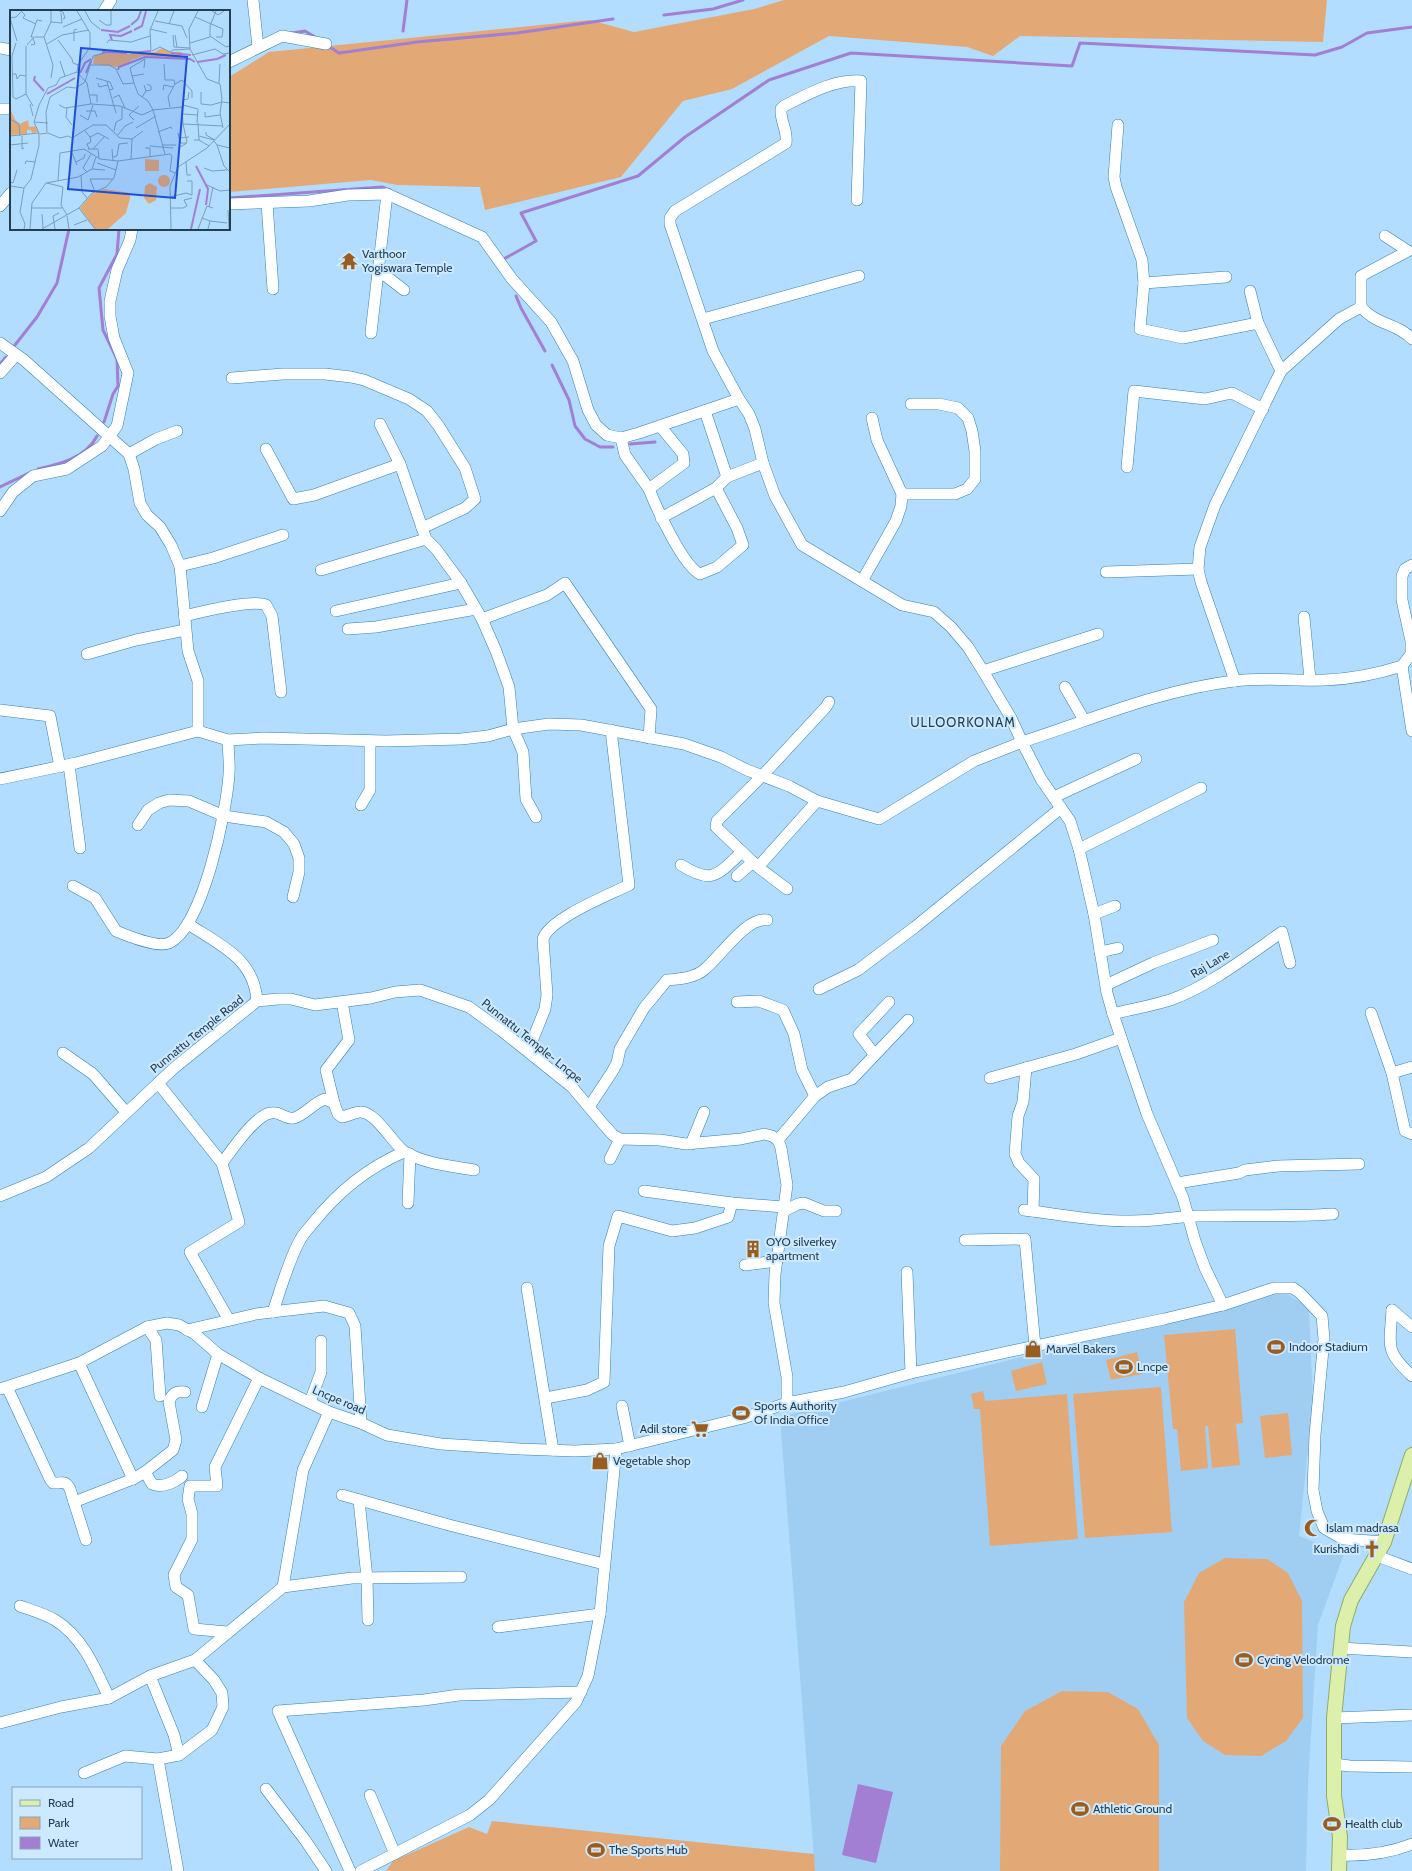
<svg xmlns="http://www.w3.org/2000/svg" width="1412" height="1871" font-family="Cabin,sans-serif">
<rect width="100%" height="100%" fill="#b3ddff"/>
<path fill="#a0cef2" d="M1284,1292L1309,1308L1313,1401L1299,1536L1344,1554L1318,1625L1308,1783L1306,1871H815L780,1417Z"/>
<g fill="#e2a976">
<path d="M784,0H1327L1323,42L1020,36L993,56L967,47L829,36L732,89L683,101L621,177L485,210L480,187L397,185L371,180L229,192V77L269,52L590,20L634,32L754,9Z"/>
<path d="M1235,1329L1243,1423L1236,1424L1240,1465L1212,1468L1208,1426H1205L1208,1468L1181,1471L1177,1429H1173L1164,1335Z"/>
<path d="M1137,1352L1142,1374L1111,1380L1106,1360Z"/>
<path d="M1042,1362L1047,1384L1016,1391L1011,1371Z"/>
<path d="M1161,1387L1172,1532L1085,1538L1073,1394Z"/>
<path d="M983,1391L985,1401L1067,1394L1078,1539L990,1546L980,1409H974L971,1394Z"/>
<path d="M1288,1413L1292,1455L1265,1458L1260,1416Z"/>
<path d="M1225,1558L1267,1559L1288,1573L1302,1601L1303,1718L1286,1741L1261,1756L1225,1755L1203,1741L1187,1718L1184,1602L1199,1573Z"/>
<path d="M1062,1691L1108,1692L1138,1709L1159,1745V1871H1000L1001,1746L1025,1711Z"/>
<path d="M492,1821L814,1854L815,1871H386L393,1861L469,1827L487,1834Z"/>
</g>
<path fill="#a27fd3" d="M858,1784L893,1792L876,1863L842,1855Z"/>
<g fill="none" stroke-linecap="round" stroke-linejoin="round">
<g stroke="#a27fd3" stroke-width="3">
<path d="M664,15L713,9L743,0"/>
<path d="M403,31L407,0"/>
<path d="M292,33L305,31L315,37"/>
<path d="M328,46L339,53L417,42L517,33L613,19"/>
<path d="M229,198L382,187L390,190"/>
<path d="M501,259L502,260L536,241L521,213L638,176L685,137L769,80L851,53L1072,66L1080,43L1315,55L1342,47L1367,33L1412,27"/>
<path d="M516,296L521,308L545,351"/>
<path d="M15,345L37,317L57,283L69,229"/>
<path d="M0,364L6,357"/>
<path d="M552,365L569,400L575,426L585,439L600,447H613"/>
<path d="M104,422L113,394L118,386L117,359L103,330L99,288L117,254L119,229"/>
<path d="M630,444L655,442"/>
<path d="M38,469C60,464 86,458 97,436"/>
<path d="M0,487L29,473"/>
</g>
<g stroke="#3680b2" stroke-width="12">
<g id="minor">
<path d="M253,0L258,47"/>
<path d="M104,11L111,0"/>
<path d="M0,48L11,50"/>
<path d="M229,62L282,36L326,44"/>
<path d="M0,109H11"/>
<path d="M1118,125L1114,177L1116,187L1142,260L1144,283L1140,329L1183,338L1258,323L1281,371"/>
<path d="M267,203L273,289"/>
<path d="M229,204L309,201L348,195L387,194L482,237L512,279L551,322L573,361L588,410L596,425L607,435L621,438L639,433L739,399L749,414L755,429L763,463L775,496L802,545L902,605L934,612L951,627L968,647L983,671L1011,718L1022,742C1093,719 1160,690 1234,681C1264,677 1294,681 1325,680C1351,679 1377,674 1402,666L1412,731"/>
<path d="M0,206L11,193"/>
<path d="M378,270L404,290"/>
<path d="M1144,283L1226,277"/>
<path d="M1250,291L1258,323"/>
<path d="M1361,307V276L1408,251L1385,236"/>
<path d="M703,319L859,276"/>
<path d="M371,333L387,194"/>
<path d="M0,343L24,360L129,454L134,469L140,503L147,515L160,527L171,545L180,566L188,651L198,681V731L228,740L263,738L386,741L461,739L488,736L513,729L549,724L581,725L684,744L721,757L747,770L789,786L817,801L879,819L974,761L1022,742L1041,779L1070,821L1079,849L1094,914L1107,993L1113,1014L1147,1114L1183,1198L1195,1241L1205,1268L1223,1305"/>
<path d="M0,373L16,355"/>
<path d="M232,378L283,374H325L351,377L364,380L409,399L427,411L438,425L465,468L475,499L465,508L422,528"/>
<path d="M739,399L713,351L670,224V218L675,211L786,143C788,131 780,121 781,109L784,106C808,94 834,79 861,81L857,200"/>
<path d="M705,411L727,477"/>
<path d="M380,424L400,464L426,539L436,549L461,583L482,619L496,651L509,687L513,729L523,752L526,799L536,817"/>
<path d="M660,426L683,454L684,463L649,489C656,507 683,566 700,574L717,567L743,545L737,528L716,488"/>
<path d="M621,438L625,455L649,489"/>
<path d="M266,449L293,499L314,495L400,464"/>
<path d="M129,454L156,439L177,431"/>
<path d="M1127,467L1134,391L1205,399L1232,393L1263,409"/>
<path d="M902,494H955L967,489L975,479V451L972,431L968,418L958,408L939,404H911"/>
<path d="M0,511L13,492L33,476L67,469L102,446L117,426L128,373L114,338L110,316V301L117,270L130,240L132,229"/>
<path d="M661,518L716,488L727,477L763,463"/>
<path d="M180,566L213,558L283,535"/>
<path d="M321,570L426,539"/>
<path d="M1106,572L1198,569"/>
<path d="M862,581L896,521L901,506L902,494L877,440L872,418"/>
<path d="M336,611L461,583"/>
<path d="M184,616C201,612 253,599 266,605L272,616L281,692"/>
<path d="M1304,617L1310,679"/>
<path d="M482,619L547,595L565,583L651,709L649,738"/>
<path d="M348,629L376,627L476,609"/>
<path d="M87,654L136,640L185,630"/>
<path d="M1402,666L1411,654V641L1402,600V576L1405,569L1412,565"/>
<path d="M983,671L1098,634"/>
<path d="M1235,681L1201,582L1198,569L1200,547L1215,505L1281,371L1339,319L1361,307C1376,325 1397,323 1412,339"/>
<path d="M1065,687L1084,720"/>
<path d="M0,710L50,716L60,767"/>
<path d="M69,765L80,848"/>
<path d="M0,779L76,763L198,731"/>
<path d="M1054,797L1136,759"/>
<path d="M361,805L370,790V741"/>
<path d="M138,825L148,810L159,803L169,800L189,801L224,816L266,822L284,832L294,844L299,858V872L293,897"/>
<path d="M1079,849L1201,788"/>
<path d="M681,865C713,885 717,875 742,852"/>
<path d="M758,867L817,801"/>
<path d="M737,876L753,862"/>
<path d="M73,886L95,898L116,931C128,936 157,948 169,943C203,928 227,809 229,774C230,763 228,751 228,740"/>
<path d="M787,889L758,867L716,827L717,821L763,775L826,707L829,702"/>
<path d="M1094,914L1115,906"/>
<path d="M188,924C220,945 254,958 257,1001"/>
<path d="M1100,952L1118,948"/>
<path d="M1106,985L1153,963L1213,940"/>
<path d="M819,989L858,970L915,927L1061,808"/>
<path d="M737,1002L759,1001L783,1010L794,1034L802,1070L815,1096"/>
<path d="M1371,1013L1392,1073L1412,1067"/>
<path d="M1113,1014C1132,1009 1151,1006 1170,1000C1208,987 1249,955 1282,932L1290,963"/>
<path d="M528,1051L545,1009L547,995L543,939C550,918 609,895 629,885L611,730"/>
<path d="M63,1053L93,1074L126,1112"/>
<path d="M874,1054L859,1034L889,1002"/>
<path d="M1026,1068L1023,1102L1018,1116L1015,1154L1019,1163L1034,1179L1033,1211"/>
<path d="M1392,1073L1405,1131L1412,1134"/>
<path d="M990,1078L1076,1054L1121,1038"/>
<path d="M158,1083L222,1163L239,1222L190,1252L229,1320"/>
<path d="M334,1103L326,1070L349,1040L342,1002"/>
<path d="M589,1107L612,1072L617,1063L620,1049L644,1008L667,980C679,979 695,978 705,969C720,957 746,917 767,920"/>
<path d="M778,1140L815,1096L828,1087L852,1079L908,1020"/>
<path d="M691,1144L704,1112"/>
<path d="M610,1159L620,1139"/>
<path d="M222,1163C232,1150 255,1115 271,1113C280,1111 286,1120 294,1118C305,1115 313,1103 325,1099L334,1103L338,1114L342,1117C348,1116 355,1112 360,1112C376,1111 394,1146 405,1152C425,1164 452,1166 474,1170"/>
<path d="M1177,1183L1239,1173L1245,1170L1278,1166L1359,1164"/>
<path d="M644,1191L732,1203L783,1207"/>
<path d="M0,1196L46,1177L89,1148L174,1068L257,1001L278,999H291L315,1005L371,998L395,992L420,990L469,1007L502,1031L572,1087L604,1125L613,1135L620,1139L660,1140L686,1144L741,1139L764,1134L772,1136L778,1140L781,1148L787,1185L775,1274L774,1303L787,1377V1403"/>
<path d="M408,1203L410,1154"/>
<path d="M1024,1210C1058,1214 1092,1221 1127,1221C1150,1222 1173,1217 1197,1216C1242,1215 1288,1217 1333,1214"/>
<path d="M784,1211L798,1204L804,1203L824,1211H836"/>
<path d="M965,1240L1025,1239L1035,1346"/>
<path d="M745,1265L777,1261"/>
<path d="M907,1272L911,1373"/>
<path d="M527,1288L553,1450"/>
<path d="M1392,1310C1390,1346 1384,1350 1412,1376"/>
<path d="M1392,1310L1412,1327"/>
<path d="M273,1312C281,1288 288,1262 300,1240C303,1234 309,1228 313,1223C337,1193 369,1167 404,1152"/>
<path d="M147,1327L156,1340L160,1396"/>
<path d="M187,1330L256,1314L280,1311L324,1306L349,1313L355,1326L361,1423"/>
<path d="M79,1363L133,1479"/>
<path d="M7,1387L50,1479L53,1483C62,1484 65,1479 70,1489L86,1540"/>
<path d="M0,1389L79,1363L147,1327L167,1323L179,1325L195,1334L218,1354L259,1378L329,1412L361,1423L387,1435L441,1444L520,1449L575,1451L616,1449"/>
<path d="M546,1398L587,1390L604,1382L609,1246L618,1216L672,1231L695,1228L728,1217L732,1203"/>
<path d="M310,1402L321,1372V1341"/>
<path d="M622,1406L630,1446"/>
<path d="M202,1407L218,1354"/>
<path d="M145,1472L152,1484C162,1488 174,1483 182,1476"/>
<path d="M342,1495L449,1525L604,1564"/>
<path d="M359,1500L367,1578L368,1620"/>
<path d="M74,1502L133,1479L145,1472L173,1450L176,1440L169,1402C172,1393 176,1391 185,1392"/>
<path d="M1377,1556L1412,1569"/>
<path d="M283,1587L303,1470L329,1412"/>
<path d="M20,1606C31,1610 45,1614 55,1620C83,1637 96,1670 109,1698"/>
<path d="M498,1627L600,1614"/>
<path d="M227,1632L194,1629L188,1595L176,1587L174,1575L192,1539V1514L188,1499L190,1486H217L215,1467L259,1378"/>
<path d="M1340,1648L1412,1652"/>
<path d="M150,1676L174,1735L179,1755L158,1759L178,1871"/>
<path d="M1334,1718L1412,1715"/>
<path d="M0,1723L61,1707L109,1698L150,1676L195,1660L283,1587L352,1578L461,1577"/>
<path d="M179,1755L212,1730L223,1707L222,1693L214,1680L195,1660"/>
<path d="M1333,1764L1350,1766L1412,1767"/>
<path d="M84,1773L125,1756L158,1759"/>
<path d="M266,1789L305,1840L326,1871"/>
<path d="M370,1795L395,1854"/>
<path d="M1340,1855C1364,1856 1389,1853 1412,1844"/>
<path d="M350,1871L278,1711L424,1700L459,1695L581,1692"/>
<path d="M361,1871L470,1815L489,1800L576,1702L588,1676L600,1614L616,1449L743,1418L787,1403L844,1392L911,1373L1035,1346L1164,1319L1223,1305L1274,1288H1293L1300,1293L1322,1316L1324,1339L1315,1435L1313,1490L1317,1511L1324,1528L1343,1539L1384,1542"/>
</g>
</g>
<g stroke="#8dac68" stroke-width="16">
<path id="major" d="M1339,1871L1340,1837L1334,1796V1718L1343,1626L1351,1600L1384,1542L1412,1455"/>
</g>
<use href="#minor" stroke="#fff" stroke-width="11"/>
<use href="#major" stroke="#ddf0ab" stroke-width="14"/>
</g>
<defs>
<g id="temple-bare" transform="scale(1.38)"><path d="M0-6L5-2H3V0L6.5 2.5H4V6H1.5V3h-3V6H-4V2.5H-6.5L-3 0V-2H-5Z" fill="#995d1f" stroke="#cde9ff" stroke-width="2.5" paint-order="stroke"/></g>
<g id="building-bare" transform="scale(1.38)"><path d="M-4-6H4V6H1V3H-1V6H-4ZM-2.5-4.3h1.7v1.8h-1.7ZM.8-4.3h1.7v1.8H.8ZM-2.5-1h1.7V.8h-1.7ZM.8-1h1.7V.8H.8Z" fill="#995d1f" stroke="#cde9ff" stroke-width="2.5" paint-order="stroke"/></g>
<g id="stadium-bare" transform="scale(1.38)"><path d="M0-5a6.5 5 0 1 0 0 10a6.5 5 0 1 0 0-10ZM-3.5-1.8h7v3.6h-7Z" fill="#995d1f" stroke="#cde9ff" stroke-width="2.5" paint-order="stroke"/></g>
<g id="shop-bare" transform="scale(1.38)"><path d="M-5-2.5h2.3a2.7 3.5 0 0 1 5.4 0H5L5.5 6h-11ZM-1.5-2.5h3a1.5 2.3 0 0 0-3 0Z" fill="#995d1f" stroke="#cde9ff" stroke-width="2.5" paint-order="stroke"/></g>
<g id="supermarket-bare" transform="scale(1.38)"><path d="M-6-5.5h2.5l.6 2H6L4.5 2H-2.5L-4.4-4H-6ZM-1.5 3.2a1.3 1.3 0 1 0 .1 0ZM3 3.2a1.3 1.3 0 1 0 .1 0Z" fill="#995d1f" stroke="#cde9ff" stroke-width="2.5" paint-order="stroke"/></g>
<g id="mosque-bare" transform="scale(1.38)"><path d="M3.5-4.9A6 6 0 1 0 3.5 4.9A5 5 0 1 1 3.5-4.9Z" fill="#995d1f" stroke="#cde9ff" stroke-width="2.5" paint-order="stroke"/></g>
<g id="church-bare" transform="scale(1.38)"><path d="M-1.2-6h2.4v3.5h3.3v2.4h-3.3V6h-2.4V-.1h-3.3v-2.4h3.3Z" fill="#995d1f" stroke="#cde9ff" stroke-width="2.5" paint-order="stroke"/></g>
</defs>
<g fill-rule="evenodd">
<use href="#temple-bare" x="349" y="261"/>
<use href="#building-bare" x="753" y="1249"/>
<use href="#stadium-bare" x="1276" y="1347"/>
<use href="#shop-bare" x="1033" y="1349"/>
<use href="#stadium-bare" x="1124" y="1367"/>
<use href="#stadium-bare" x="741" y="1413"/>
<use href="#supermarket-bare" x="700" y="1429"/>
<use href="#shop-bare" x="600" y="1461"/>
<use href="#mosque-bare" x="1313" y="1528"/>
<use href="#church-bare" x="1372" y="1549"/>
<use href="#stadium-bare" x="1244" y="1660"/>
<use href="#stadium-bare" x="1080" y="1809"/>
<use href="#stadium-bare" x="1332" y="1824"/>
<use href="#stadium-bare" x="596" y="1850"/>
</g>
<g text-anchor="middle" stroke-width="4" stroke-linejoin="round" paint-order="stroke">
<g font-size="12" fill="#213f55" stroke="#cde9ff" text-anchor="start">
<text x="362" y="258">Varthoor<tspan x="362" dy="14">Yogiswara Temple</tspan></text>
<text x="766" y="1246">OYO silverkey<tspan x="766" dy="14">apartment</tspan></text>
<text x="1289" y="1351">Indoor Stadium</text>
<text x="1046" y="1353">Marvel Bakers</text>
<text x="1137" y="1371">Lncpe</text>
<text x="754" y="1410">Sports Authority<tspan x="754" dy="14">Of India Office</tspan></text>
<text x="687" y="1433" text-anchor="end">Adil store</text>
<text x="613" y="1465">Vegetable shop</text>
<text x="1326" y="1532">Islam madrasa</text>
<text x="1359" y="1553" text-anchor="end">Kurishadi</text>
<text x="1257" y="1664">Cycing Velodrome</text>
<text x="1093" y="1813">Athletic Ground</text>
<text x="1345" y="1828">Health club</text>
<text x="609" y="1854">The Sports Hub</text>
</g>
<g font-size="12" fill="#213f55" stroke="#cde9ff">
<text transform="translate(1210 964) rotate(-31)" y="4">Raj Lane</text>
<text transform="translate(197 1034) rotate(-39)" y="4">Punnattu Temple Road</text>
<text transform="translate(532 1041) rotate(39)" y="4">Punnattu Temple- Lncpe</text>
<text transform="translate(339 1400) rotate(23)" y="4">Lncpe road</text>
</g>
<g font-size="13" letter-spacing="1" fill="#213f55" stroke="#cde9ff">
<text x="963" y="727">ULLOORKONAM</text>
</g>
</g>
<g transform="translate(10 10)">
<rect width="220" height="220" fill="#b3ddff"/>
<path d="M152,38L161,42H172L170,49L133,46L122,50L116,55L106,57L83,54L84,46L91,43L118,44L145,42ZM0,98L5,110L10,114L18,110L19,117L25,116L28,122L22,123L21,120H17V124L0,125ZM135,149L149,150V161H135ZM148 171a6 6 0 1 1 12 0a6 6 0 1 1-12 0ZM140,173L147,177L146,190L139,194L134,188L135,176ZM94,179L120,183V188L116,203L98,219H85L70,198L82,184Z" fill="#e2a976"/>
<path fill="none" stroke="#a27fd3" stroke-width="2" d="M121,15L128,9L131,1M91,20L108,22L120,16M124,20L132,16L136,1M102,30L100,25L111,26L122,21M92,42L117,43M121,43L141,41M161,43L181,45M187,52L207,49L216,45M108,60L109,57L135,47L180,49L185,52M70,63L75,53L81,49M76,63L81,51M25,66L24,70L34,81M37,84L65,68M186,156L198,179L196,195M181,219L190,179"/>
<path fill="none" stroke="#799ebb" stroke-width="1" d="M11,1L15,5L13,8L26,14M49,1L53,2L55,8L53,9M75,1L81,12L90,19M188,1L179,19L180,39L197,69L210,74L212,89L210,103L213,118M202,1L208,5L214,1M185,7L213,19L212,27H206M0,8L7,31M0,8L6,7L12,1M89,10L96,15H101V1M32,11L27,10L21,27H34L43,55L41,68M145,11L172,16L177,28M41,12L52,13L51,3M159,14L164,1M53,17L72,9M140,19L157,23M163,25L164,37L180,38M165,25L167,37M200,26L216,37L220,36M34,27L41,12V1M48,30L62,49L63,53L68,55M64,31V20L67,19M6,33L2,46L3,87L6,89L16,84L23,96M97,33L99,30L121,32L140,26M180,33L200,27V16L206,1M37,34L52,25L79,20M17,35L23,28L25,34L21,35M141,41L140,20L148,1M142,41L150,37L160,42L163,40L180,39M182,45L205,39L213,44L220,43M50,51L55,66M154,54L155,70H164L165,74M79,55H99L106,59L113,74L124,73L128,84L138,91L143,100L172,97L173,114L213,116M67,62L77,73L81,94L110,96L132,105L143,100L155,144M3,64H6L7,69L10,65L16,66M122,66L134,64M86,68L100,72L103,79L99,80M97,72L106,103M88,73L89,77L98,75M124,73L120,58L135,49L134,58M209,73L210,54M153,80L154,75L163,77M136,81L141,80V76L137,74M191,82V94L201,95L212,92L220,93M16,84V36M80,85H87V92M132,87L136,81L134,75M103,88L109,85L115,98M20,94L23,106M49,95L55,98L81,94M173,95L188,99L187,113M160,97L158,87L165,74L172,70L182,81V88M173,97V90L178,89L179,82M57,98L56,107L62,115M76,101H85L87,107M195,102V107L210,105M173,104L188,105M70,105L78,110L83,95M0,109L9,114L10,126M124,110L119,105L129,96M24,112L38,113M188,113L189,130M173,114L177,132M126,118L146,106M75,121L80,127L81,132L77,134L79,139M104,121L106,112L112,109V97M37,122L36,102L40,87L57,77L66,78L75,72L83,46L95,43M148,122L161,117L162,119M196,122V125L205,130M168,123L169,128L179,127M30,124L38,123L50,128L58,126L62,128L83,115H96L110,128L122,129L121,149M108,125L115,116L123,112M0,126L29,123M12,126V139L14,138M189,126L204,130M80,127L88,123L99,129M169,128L170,133H177L170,137M122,129L133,121M184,130H189L199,136M204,131L207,135L214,156L220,162M0,135L18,133M152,135H166M207,135L220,138M140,136L163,138M135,138H140V146M78,139H88L89,148M83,139L94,127M102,139L103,151M62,143L67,155M103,147L107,146L109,134L118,133M66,152L74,148L75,144M176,152L177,165H181M87,153L106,160M15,154L16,151L25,152M194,158L202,161L217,160M82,159L86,147M77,162L73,158L81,144M71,165L72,182L77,188M48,170L50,143L74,139L90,149L108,151M0,172L3,173L7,160M37,173L53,177L51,195L57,205M197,175L210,181L220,180M0,176L14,178M85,182L80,169H103M160,187L176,183L182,185V171H177M199,197L203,177M21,198H52M69,198L85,219M160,198H173L177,196L174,190L182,188M218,200L219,219M32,204L33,218M57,206L59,219M192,208L200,211L198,219M200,211L217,213M64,215L77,210M14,219L15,214L10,202L14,178L21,169L29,135V123L24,112L29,95L38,78L46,75L50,68L67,62L68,55L80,37V23L67,1M20,219L22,193L36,173L68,167L82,159L95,160M32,219L69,198L82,183L96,177L104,168L108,151L160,144L162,146L160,161L165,163M45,219L43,206L49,203M161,219L160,176L168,157L197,138L220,114M188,219L197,196L203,198"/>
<path fill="#1d4ed8" fill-opacity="0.15" stroke="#1d4ed8" stroke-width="2" d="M71,38L177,47L165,188L58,179Z"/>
<rect width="220" height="220" fill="none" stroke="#213f55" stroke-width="2"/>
</g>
<rect x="12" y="1787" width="130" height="72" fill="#cde9ff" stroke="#88a5bb"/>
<rect x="20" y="1800" width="20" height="6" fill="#ddf0ab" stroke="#88a5bb"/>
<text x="48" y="1807" font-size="12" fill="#213f55">Road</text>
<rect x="20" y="1817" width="20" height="12" fill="#e2a976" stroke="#88a5bb"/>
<text x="48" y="1827" font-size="12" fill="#213f55">Park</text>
<rect x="20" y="1837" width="20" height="12" fill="#a27fd3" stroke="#88a5bb"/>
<text x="48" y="1847" font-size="12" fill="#213f55">Water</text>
</svg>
